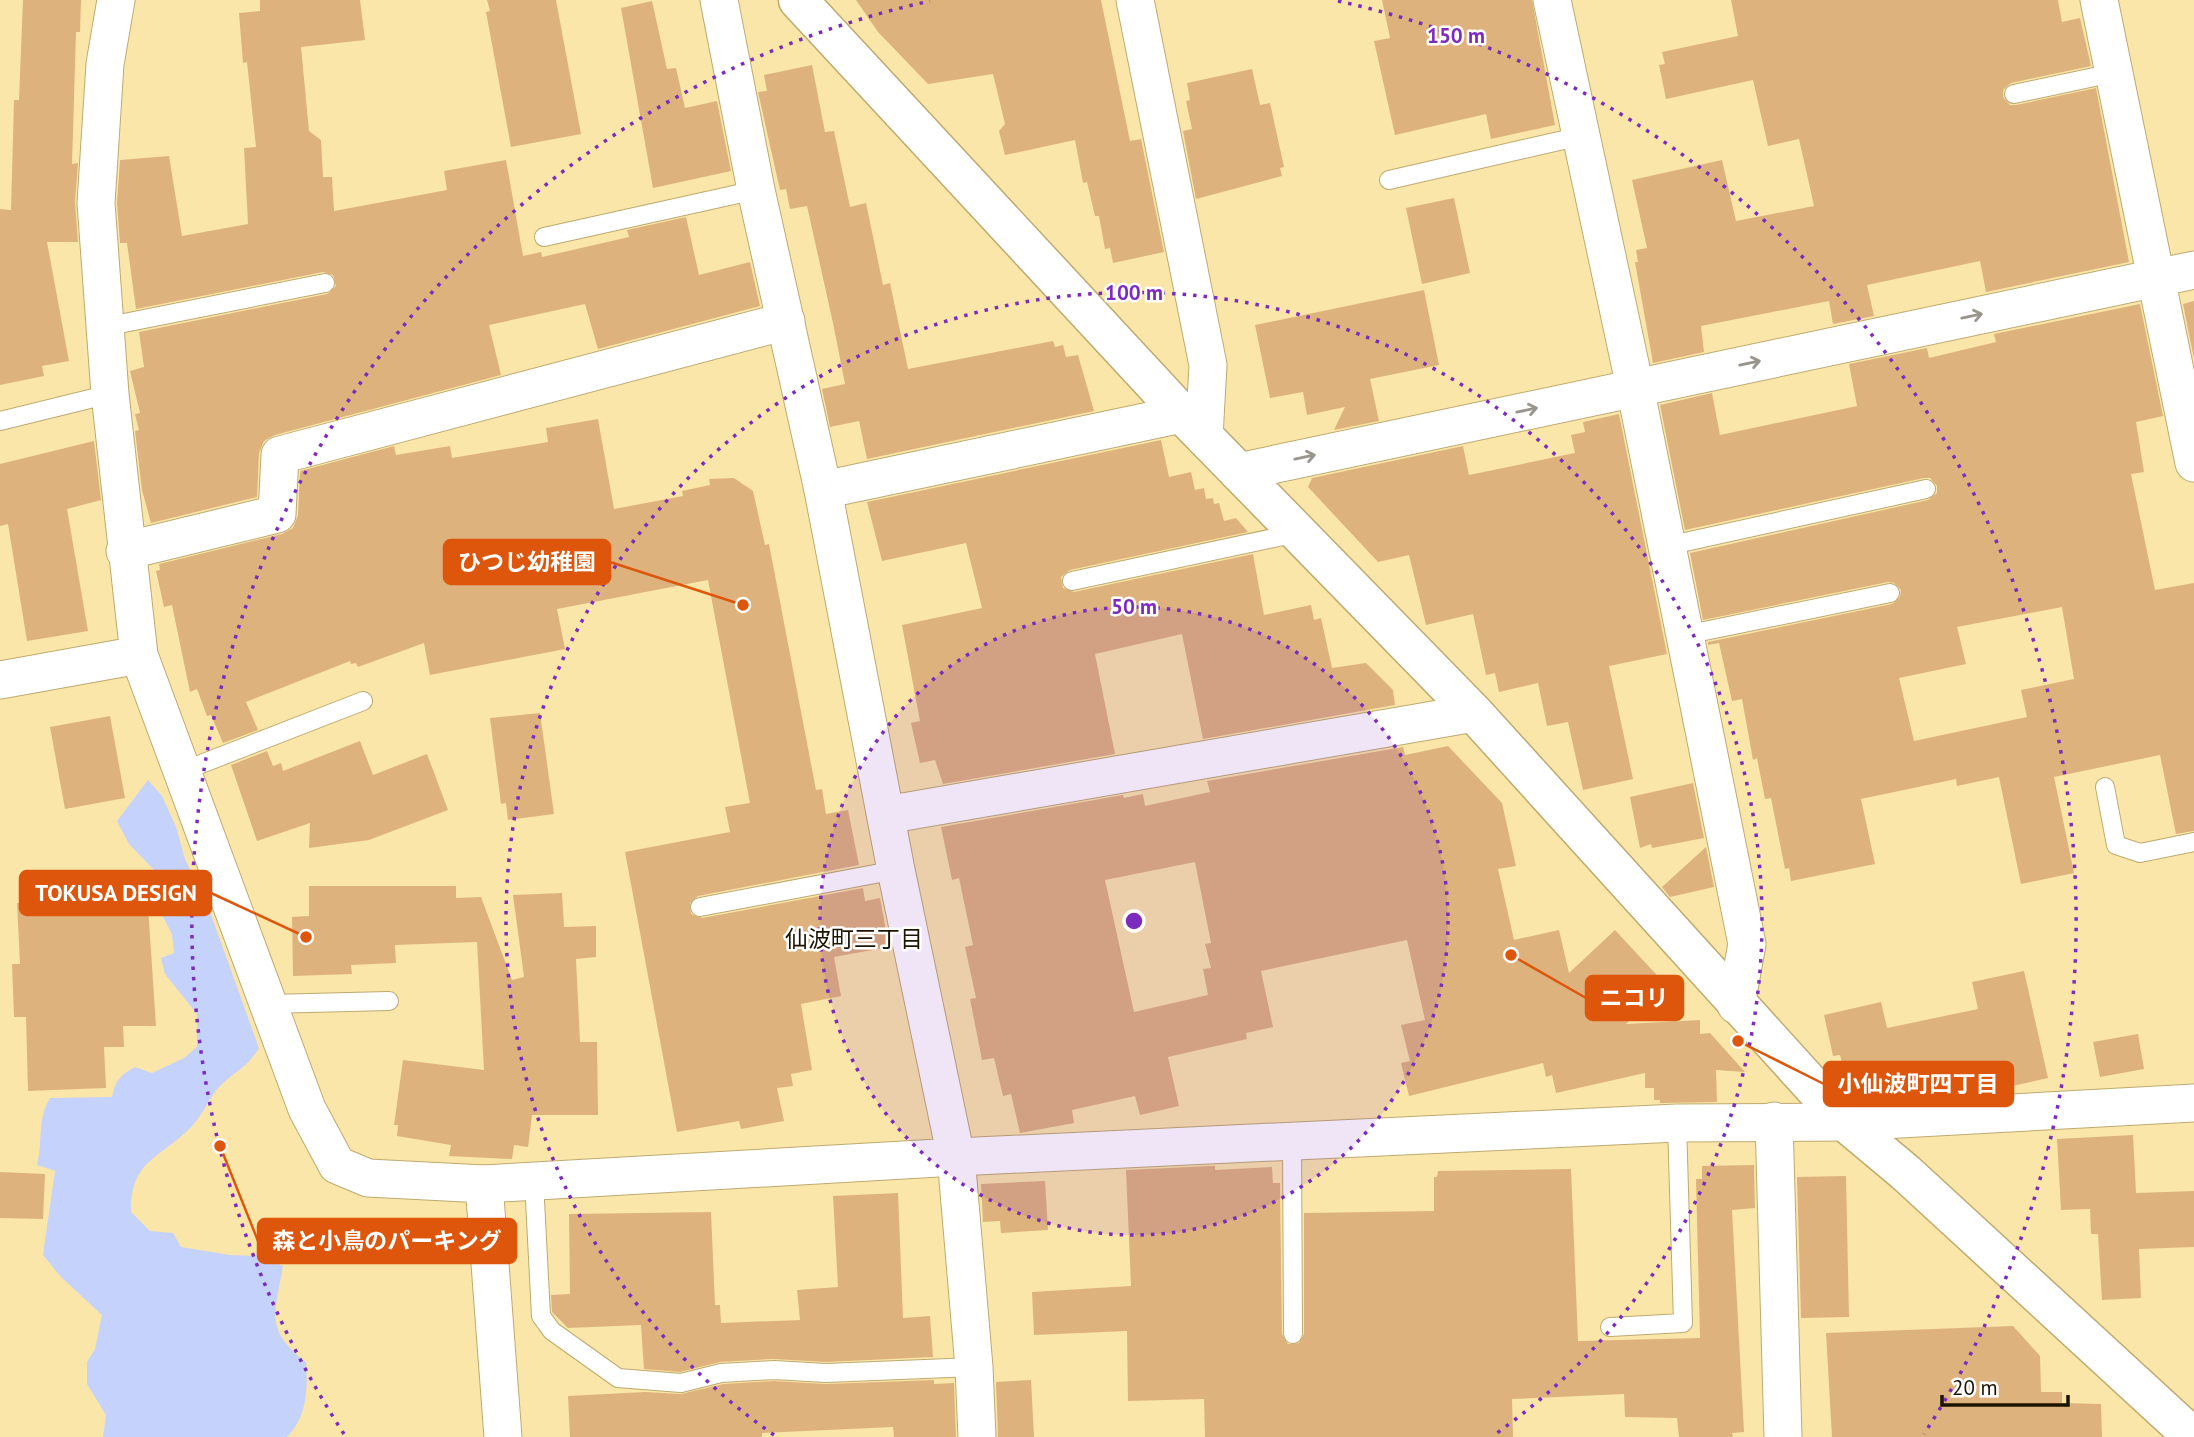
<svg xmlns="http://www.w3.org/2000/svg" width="2194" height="1437" font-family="'PT Sans','Noto Sans JP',sans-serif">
<rect width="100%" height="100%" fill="#fbe6a9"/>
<path fill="#c5d2fc" d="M148,780L162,796L176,827L185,859L210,912L259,1048C246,1069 237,1070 221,1085C209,1097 204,1113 193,1125C163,1158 130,1158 131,1212L150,1231L173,1233L181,1247L230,1255L258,1256L283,1266C275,1313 264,1330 306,1362C308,1389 307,1417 287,1437H103L106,1415L87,1384V1362L95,1349L102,1315L61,1277L43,1255L55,1171L37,1165C43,1142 37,1119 50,1098L112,1097C115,1081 121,1074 135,1067L152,1073L184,1058L197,1047V1014L165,974L161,958L174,953L172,934L161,913L156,872L129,844L117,821Z"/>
<g fill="#deb27d" fill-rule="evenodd">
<path d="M23,0H81L80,32H76L72,164L78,163L75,202L78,242H47L69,361L42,366L44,376L0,385V209L11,210L14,100H19Z"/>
<path d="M260,0H360L365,40L301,47L309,131L321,140L323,177H332L334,211L447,190L444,171L506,160L523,256L541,252L542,257L629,237L627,230L686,217L699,275L750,262L760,306L598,349L585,304L489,325L501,375L275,435L264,441L259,453L257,497L151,523L142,490L135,431L139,430L135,414L140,413L130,371L144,367L139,332L327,294L336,286L333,275L323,272L136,309L127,243H120L117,203L120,160L169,156L182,236L248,224L244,148L256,147L247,62L243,63L239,13L260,11Z"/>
<path d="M487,0H556L581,134L511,147L486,12L490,11Z"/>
<path d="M856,0H1101L1130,141L1141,139L1164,252L1113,263L1110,248L1105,249L1099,216H1095L1087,182L1083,183L1075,140L1005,155L999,131L1005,124L993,74L928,84L878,32Z"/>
<path d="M1382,0H1532L1555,125L1491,139L1486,114L1395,135L1374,41L1390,38Z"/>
<path d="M1731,0H2058L2062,22L2080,18L2091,66L2011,83L2003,90V97L2010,105H2016L2096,88L2129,262L1986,292L1980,261L1867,285L1874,316L1833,324L1829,301L1701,326L1704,352L1653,363L1635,262H1638L1636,250L1647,248L1632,180L1722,160L1736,221L1814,206L1799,139L1768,146L1753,80L1666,99L1659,65L1665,64L1662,52L1738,36Z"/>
<path d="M652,1L667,69L676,68L685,108L717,101L731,171L653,188L621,8Z"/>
<path d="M812,65L825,132L834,131L850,207L866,203L883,285L890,283L908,369L1053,341L1055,347L1063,345L1066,357L1078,355L1094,411L867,459L859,421L830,427L822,389L845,384L833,323L807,206L790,209L786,189L780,190L758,92L767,91L764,75Z"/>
<path d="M1252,69L1260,105L1270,103L1284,167L1280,168L1282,176L1196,199L1183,131L1192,129L1186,101L1190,100L1187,83Z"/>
<path d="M1454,198L1470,273L1422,284L1406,208Z"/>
<path d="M1424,290L1439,365L1370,379L1379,421L1334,430L1345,407L1307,415L1303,392L1270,398L1255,325Z"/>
<path d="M2194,301V359L2183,304Z"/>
<path d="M2140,304L2163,416L2136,422L2144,472L2131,474L2155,590L2194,583V831L2176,834L2160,755L2054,777L2074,873L2021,884L1999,777L1957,786L1956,779L1861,799L1875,864L1791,881L1789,868L1785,869L1771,798L1765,799L1757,758L1753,760L1742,699L1732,701L1719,643L1708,645V642L1892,604L1900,597L1901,590L1894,583L1888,582L1703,620L1690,553L1928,500L1937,493V486L1930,478H1924L1685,530L1660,405L1712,393L1720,435L1857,406L1849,364L1927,348L1929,358L1996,342L1994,334ZM2062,607L2074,679L2021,690L2027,717L1914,741L1899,678L1966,664L1957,627Z"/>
<path d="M1619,414L1667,654L1609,666L1633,779L1583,790L1568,722L1547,726L1538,683L1499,692L1495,673L1486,675L1473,614L1426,625L1409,555L1378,562L1308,487L1312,478L1463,446L1469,475L1575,453L1571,435L1585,432L1583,422Z"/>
<path d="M598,419L614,509L683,496L682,491L710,485L709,479L734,478L753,491L765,545L769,544L816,790L822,789L826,814L848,810L859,865L698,896L690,903L691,914L702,918L863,888L865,901L880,898L889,947L834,957L841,996L801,1004L812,1070L791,1074L793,1086L777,1088L784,1121L741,1129L739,1121L677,1132L625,852L730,832L725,807L750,803L708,580L557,609L565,649L430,675L424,643L358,667L356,663L351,664L350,661L246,702L258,730L223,743L211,715L207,716L197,689L190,692L172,605L164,607L156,571L160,570L159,564L282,534L293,528L298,515L300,471L394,446L396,455L450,446L452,458L548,442L546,428Z"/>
<path d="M1161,440L1169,477L1191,472L1195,490L1204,488L1206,499L1213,498L1214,504L1219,503L1224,521L1236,518L1248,532L1070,570L1061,577L1063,588L1074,592L1253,554L1264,615L1311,605L1314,620L1321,618L1332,668L1366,663L1393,690L1395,705L1203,739L1182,634L1095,654L1115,754L943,784L935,760L920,763L911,723L920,721L902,625L982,608L966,543L882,561L867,502Z"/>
<path d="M94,441L101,500L67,509L88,631L27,641L8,524L0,526V464Z"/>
<path d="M540,713L554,814L508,820L506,803L501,804L490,718Z"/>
<path d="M110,716L125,798L65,809L50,727Z"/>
<path d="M360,741L373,775L427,754L448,810L369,840L309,848L310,823L257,841L231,765L267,751L273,766L281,763L283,771Z"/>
<path d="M1448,746L1502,803L1516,866L1498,869L1514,940L1559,930L1569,973L1615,930L1667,986L1626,1024L1700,1020V1034L1710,1033L1745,1072L1716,1070L1717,1102L1660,1103V1100H1654V1088H1645V1073L1556,1093L1552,1075L1546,1077L1543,1063L1409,1096L1401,1063L1410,1061L1401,1025L1425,1020L1407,940L1261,971L1273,1027L1246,1033L1247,1039L1168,1057L1179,1106L1140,1115L1135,1096L1072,1110L1074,1123L1020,1133L1011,1094L1003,1096L994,1058L982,1060L970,999L976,998L965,947L973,945L959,878L952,880L941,827L1123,795L1124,798L1143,794L1145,806L1210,792L1207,781L1403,747L1405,755ZM1195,862L1211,943L1205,944L1211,968L1203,969L1208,995L1134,1012L1105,880Z"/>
<path d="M1693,783L1704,838L1652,848L1651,844L1640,848L1630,797Z"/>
<path d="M1706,847L1714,887L1670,897L1662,887Z"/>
<path d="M309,886H456V898L481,897L512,980L524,977L513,895L562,893L564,927L596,926V957L576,959L580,1042H597L598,1115H532L528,1147L514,1145L512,1159L449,1156L451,1145L397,1136L398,1125H394L403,1060L484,1070L477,942L395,945L396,963L351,965L352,974L293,976L292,917L309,916Z"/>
<path d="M147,891L156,1026H123L124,1047H104L106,1088L28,1091L26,1017H14L12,964H20L17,903L96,900V893Z"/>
<path d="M2024,971L2048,1078L1995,1090L1992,1075L1904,1094L1900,1075L1869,1081L1867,1075L1846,1080L1840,1055L1833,1056L1824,1015L1881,1002L1887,1028L1978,1009L1972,982Z"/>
<path d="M2138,1034L2144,1069L2100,1077L2093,1042Z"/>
<path d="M2133,1135L2136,1193L2194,1191V1247L2139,1249L2141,1298L2102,1300L2098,1234H2091L2090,1209L2061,1210L2057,1139Z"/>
<path d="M1754,1165L1755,1208L1732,1210L1744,1432L1732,1433L1733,1437H1679L1677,1418L1625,1417L1624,1394L1512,1399L1513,1437H1205L1204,1399L1128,1401L1127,1331L1034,1335L1032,1292L1131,1286L1126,1170L1209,1166H1215V1170L1272,1167L1273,1183H1280L1282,1334L1288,1344L1299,1343L1304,1334V1213L1434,1211V1177H1437L1438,1171L1571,1169L1578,1341L1700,1338L1696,1179H1702V1166Z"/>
<path d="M0,1172L45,1174L43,1219L0,1218Z"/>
<path d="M1846,1176L1849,1317L1801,1318L1797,1177Z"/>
<path d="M1045,1181L1048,1230L1001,1233L1000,1221L983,1222L981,1184Z"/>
<path d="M898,1193L903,1318L930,1316L933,1357L826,1362L773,1359L720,1362L680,1372L644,1369L641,1325L568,1328L552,1312L551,1295L570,1294L569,1214L711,1212L715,1305H720L721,1323L800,1320L797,1290L838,1287L833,1196Z"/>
<path d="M2013,1326L2040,1356L2041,1392H2062V1403L2101,1404L2102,1437H1832L1826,1333Z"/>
<path d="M934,1380V1384L954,1383L956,1437H894L893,1427L762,1433V1437H570L568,1396L645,1392L681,1394L723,1384L774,1381L826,1384Z"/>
<path d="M1031,1380L1034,1437H998L996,1382Z"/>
</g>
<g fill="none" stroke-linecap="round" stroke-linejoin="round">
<g stroke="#beaa70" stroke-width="20">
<g id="service">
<path d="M2014,94L2113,73"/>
<path d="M1389,180L1581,136"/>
<path d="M544,237L756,190"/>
<path d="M104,327L325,283"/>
<path d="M0,421L110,394"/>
<path d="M1667,546L1926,489"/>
<path d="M1072,581L1297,533"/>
<path d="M1685,635L1890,593"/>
<path d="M183,771L363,701"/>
<path d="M2105,787L2116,845L2140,853L2194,842"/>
<path d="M700,907L896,870"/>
<path d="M269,1004L389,1001"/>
<path d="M1292,1143L1293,1334"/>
<path d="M534,1181L541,1316L552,1331L618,1378L681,1383L721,1373L774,1370L826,1373L974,1367"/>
<path d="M1610,1327L1683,1323L1677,1123"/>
</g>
</g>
<g stroke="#beaa70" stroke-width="39">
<g id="minor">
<path d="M116,0L105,64L96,203L110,394L139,655L307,1109L337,1165L368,1178L484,1184L956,1157L1677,1123L1845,1122L2194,1103"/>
<path d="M719,0L756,190L823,490L896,870L956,1157L974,1367L977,1437"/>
<path d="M1135,0L1208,365L1204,437"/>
<path d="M1552,0L1635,387L1747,944L1736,1005"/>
<path d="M2099,0L2194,463"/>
<path d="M1238,472L2194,270"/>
<path d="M823,490L1182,414"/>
<path d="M125,551L277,514L280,455L786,321"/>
<path d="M0,680L139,655"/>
<path d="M886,815L1474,713"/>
<path d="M1774,1121L1783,1437"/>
<path d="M484,1184L503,1437"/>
</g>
</g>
<g stroke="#beaa70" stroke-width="41">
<path id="tertiary" d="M798,0L1182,414L1474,713L1845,1122L1906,1173L2193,1437"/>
</g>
<use href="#service" stroke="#fff" stroke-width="18"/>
<use href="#minor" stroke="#fff" stroke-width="37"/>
<use href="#tertiary" stroke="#fff" stroke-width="38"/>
</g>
<defs><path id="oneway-shaft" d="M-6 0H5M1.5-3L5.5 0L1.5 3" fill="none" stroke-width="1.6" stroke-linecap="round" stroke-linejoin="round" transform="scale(1.75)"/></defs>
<g stroke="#99958c">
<use href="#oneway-shaft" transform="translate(1972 316) rotate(-12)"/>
<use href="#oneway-shaft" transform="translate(1750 363) rotate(-12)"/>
<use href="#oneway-shaft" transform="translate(1527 410) rotate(-12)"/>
<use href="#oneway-shaft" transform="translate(1305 457) rotate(-12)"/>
</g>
<circle cx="1134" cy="921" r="314" fill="#7b2cbf" fill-opacity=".12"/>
<g fill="none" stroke="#7b2cbf" stroke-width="3.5" stroke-dasharray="3.5 7">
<circle cx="1134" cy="921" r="314"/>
<path d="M774 1435A628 628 0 1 1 1494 1435"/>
<path d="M344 1434A942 942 0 0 1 930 1M1338 1A942 942 0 0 1 1924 1434"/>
</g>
<g text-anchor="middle" stroke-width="5" stroke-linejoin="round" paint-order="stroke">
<g font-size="23" fill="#1c1400" stroke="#fff">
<text x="854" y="947">仙波町三丁目</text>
</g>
</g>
<circle cx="1134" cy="921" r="10" fill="#7b2cbf" stroke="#fff" stroke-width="3.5"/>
<g font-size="21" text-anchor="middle" font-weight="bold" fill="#7b2cbf" stroke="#fff" stroke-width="5" stroke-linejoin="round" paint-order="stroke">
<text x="1456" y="43">150 m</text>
<text x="1134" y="300">100 m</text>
<text x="1134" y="614">50 m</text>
</g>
<path fill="none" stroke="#de560b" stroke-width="2.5" d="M743 605L610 562M306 937L211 893M1511 955L1586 998M1738 1041L1824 1084M220 1146L258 1241"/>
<g fill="#de560b" stroke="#fff" stroke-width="2.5">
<circle cx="743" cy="605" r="7"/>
<circle cx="306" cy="937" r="7"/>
<circle cx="1511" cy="955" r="7"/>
<circle cx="1738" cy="1041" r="7"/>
<circle cx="220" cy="1146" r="7"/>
</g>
<g fill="#de560b" stroke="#de560b" stroke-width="2.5">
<rect x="444" y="540" width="166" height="44" rx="7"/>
<rect x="20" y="871" width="191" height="44" rx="7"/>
<rect x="1586" y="976" width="97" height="44" rx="7"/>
<rect x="1824" y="1062" width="189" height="44" rx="7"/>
<rect x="258" y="1219" width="258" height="44" rx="7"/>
</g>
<g font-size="23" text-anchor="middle" font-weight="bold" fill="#fff">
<text x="527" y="570">ひつじ幼稚園</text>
<text x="116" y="901">TOKUSA DESIGN</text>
<text x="1634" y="1006">ニコリ</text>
<text x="1918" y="1092">小仙波町四丁目</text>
<text x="387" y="1249">森と小鳥のパーキング</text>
</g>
<path d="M1942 1395v10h126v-10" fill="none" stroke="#1c1400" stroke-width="3.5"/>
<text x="1952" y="1395" font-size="21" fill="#1c1400" stroke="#ffffff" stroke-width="5" paint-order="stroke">20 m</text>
</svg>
